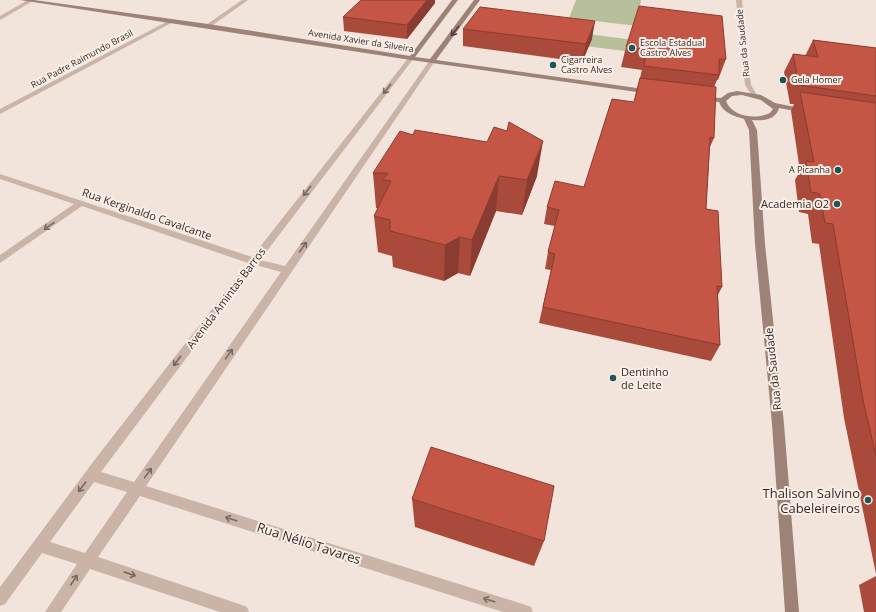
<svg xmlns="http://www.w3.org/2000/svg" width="876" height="612" font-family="'Open Sans',sans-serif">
<rect width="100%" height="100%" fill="#f2e4db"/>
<g fill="#b8c09b">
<path d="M576,0H641L637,26L569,18Z"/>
<path d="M588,34L665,44L664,56L585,46Z"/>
</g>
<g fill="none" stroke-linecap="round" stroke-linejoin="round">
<path fill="#cab3a7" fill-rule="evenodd" d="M28,0L33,1L0,20V16Z"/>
<g fill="#cab3a7" fill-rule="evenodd">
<path d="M242,0H248L210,27H206V25Z"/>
<path d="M736,0H742L751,85L757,95L754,97L752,96L745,85Z"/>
<path d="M170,20L175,21L0,114V109Z"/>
<path d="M409,57L414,58L260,260L285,266L430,60L435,61L146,486L526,605L531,607L533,612H503L140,496L98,557L242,605L247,607L249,612H220L90,569L61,612H45L77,564L42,553L5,604L0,606V587L96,458L248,263L82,206L0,263V255L74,204L0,179V174L252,257ZM256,265L281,272L134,482L101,472ZM94,482L127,492L85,553L50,542Z"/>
</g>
<g fill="#9d8278" fill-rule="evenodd">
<path d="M20,0H34L208,24L410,56L452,0H458L415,57L430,59L474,0H480L436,60L651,90L654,92L651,94L411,60Z"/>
<path d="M737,91L761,95L775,103L805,109L808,111L805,113L779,108C776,120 763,121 752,120L757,130L765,244L784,424L799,612H785L772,424L755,244L749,130L744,119C734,116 723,113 719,102L702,101L699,99L702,97L721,98L728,93ZM742,95L761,100L773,109L770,113C756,120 732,117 726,101L732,96Z"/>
</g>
</g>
<g fill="#a94a3b">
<path d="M361,0H435V3L407,39L344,31L343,17Z"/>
<path d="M463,29L592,39L582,62L463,46Z"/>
<path d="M813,40L876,48V574L844,418L819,244L812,243L808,214L799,212L795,180L800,171L791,111L794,104H790L784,72L793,54L805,56Z"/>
<path d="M626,47L726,59L718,80H717L714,87V138L710,147L706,209L722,287L718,295L720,345L711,361L539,323L551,270L545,269L548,252L555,226L544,224L547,207L584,187L634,102L642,70L621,67Z"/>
<path d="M413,135L487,142L537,176L522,215L496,211L470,276L458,273L444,281L393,267L392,256L378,252L374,216L378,208H376L373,173Z"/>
<path d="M412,499L544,541L534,566L415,527Z"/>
<path d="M876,576V612H864L859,585Z"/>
</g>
<g fill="#8a3c30">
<path d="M427,0H435V3L407,39V25Z"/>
<path d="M595,21L592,39L582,62L586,44Z"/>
<path d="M543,141L537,176L522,215L527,180Z"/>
<path d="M499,176L496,211L470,276L472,240Z"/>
<path d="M460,237L458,273L444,281L445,245Z"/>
</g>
<g fill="#c55645" stroke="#8a3c30">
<path d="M361,0H427L407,25L343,17Z"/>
<path d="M639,6L722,16L726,59H719V75L644,66L647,50L626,47Z"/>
<path d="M480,7L595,21L586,44L463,29Z"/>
<path d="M813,40L876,48V96L799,85L793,54L818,57Z"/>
<path d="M640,78L716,87L714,138L710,137L706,209L718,211L722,287L717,286L720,345L543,307L555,254L548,252L559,210L547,207L555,181L584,187L612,99L634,102Z"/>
<path d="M800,92L876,103V456L863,400L833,224L825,223L820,194L811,192L806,161L814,162Z"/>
<path d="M509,122L543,141L527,180L499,176L472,240L460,237L445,245L390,231V220L374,216L391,181L383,180L388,173H373L400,131L413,135L415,130L487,142L494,127L507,131Z"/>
<path d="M431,447L554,486L544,541L412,499Z"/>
</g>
<defs><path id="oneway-shaft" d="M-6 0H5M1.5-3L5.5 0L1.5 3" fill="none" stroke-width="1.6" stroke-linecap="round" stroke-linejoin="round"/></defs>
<use stroke="#50403b" href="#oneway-shaft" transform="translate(455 31) rotate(127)"/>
<g stroke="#796861">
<use href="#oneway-shaft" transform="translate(387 89) rotate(128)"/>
<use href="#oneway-shaft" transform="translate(307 191) rotate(128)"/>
<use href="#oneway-shaft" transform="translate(49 226) rotate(145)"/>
<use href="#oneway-shaft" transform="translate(303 247) rotate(-55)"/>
<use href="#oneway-shaft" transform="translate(229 354) rotate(-55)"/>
<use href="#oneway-shaft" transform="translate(177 361) rotate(127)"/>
<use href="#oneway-shaft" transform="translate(148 473) rotate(-55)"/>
<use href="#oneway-shaft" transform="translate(82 487) rotate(127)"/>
<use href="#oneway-shaft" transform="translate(231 519) rotate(-162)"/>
<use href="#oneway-shaft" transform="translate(130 574) rotate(19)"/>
<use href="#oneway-shaft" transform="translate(74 580) rotate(-56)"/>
<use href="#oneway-shaft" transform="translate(489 600) rotate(-162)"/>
</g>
<g fill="#1d5755" stroke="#f9efe7" stroke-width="1.5">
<circle cx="632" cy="48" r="4"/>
<circle cx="553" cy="65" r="4"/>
<circle cx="783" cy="80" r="4"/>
<circle cx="838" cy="170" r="4"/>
<circle cx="837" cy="204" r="4"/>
<circle cx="613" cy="378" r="4"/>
<circle cx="868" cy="500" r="4"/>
</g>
<g text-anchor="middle" stroke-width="4" stroke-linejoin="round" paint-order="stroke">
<g font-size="9" fill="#362a27" stroke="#f9efe7">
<text transform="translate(361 41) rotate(9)" y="3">Avenida Xavier da Silveira</text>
<text transform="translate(743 43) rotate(-96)" y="3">Rua da Saudade</text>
<text transform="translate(82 59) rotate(-28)" y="3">Rua Padre Raimundo Brasil</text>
</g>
<g font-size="9" fill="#362a27" stroke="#f9efe7" text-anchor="start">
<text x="640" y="46">Escola Estadual<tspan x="640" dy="10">Castro Alves</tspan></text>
<text x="561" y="63">Cigarreira<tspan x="561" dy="10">Castro Alves</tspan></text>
<text x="791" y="83">Gela Homer</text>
<text x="830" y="173" text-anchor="end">A Picanha</text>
</g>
<g font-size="11" fill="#362a27" stroke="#f9efe7" text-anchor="end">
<text x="829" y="208">Academia O2</text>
<text x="621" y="376" text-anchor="start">Dentinho<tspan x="621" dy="13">de Leite</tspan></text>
</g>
<g font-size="11" fill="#362a27" stroke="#f9efe7">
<text transform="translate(147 214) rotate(19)" y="4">Rua Kerginaldo Cavalcante</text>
<text transform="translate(226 298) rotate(-53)" y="4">Avenida Amintas Barros</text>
<text transform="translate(773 369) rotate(-96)" y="4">Rua da Saudade</text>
</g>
<g font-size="13" fill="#362a27" stroke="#f9efe7" text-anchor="end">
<text x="860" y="498">Thalison Salvino<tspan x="860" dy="15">Cabeleireiros</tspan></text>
</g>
<g font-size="13" fill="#362a27" stroke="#f9efe7">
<text transform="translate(309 543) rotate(18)" y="5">Rua Nélio Tavares</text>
</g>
</g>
</svg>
